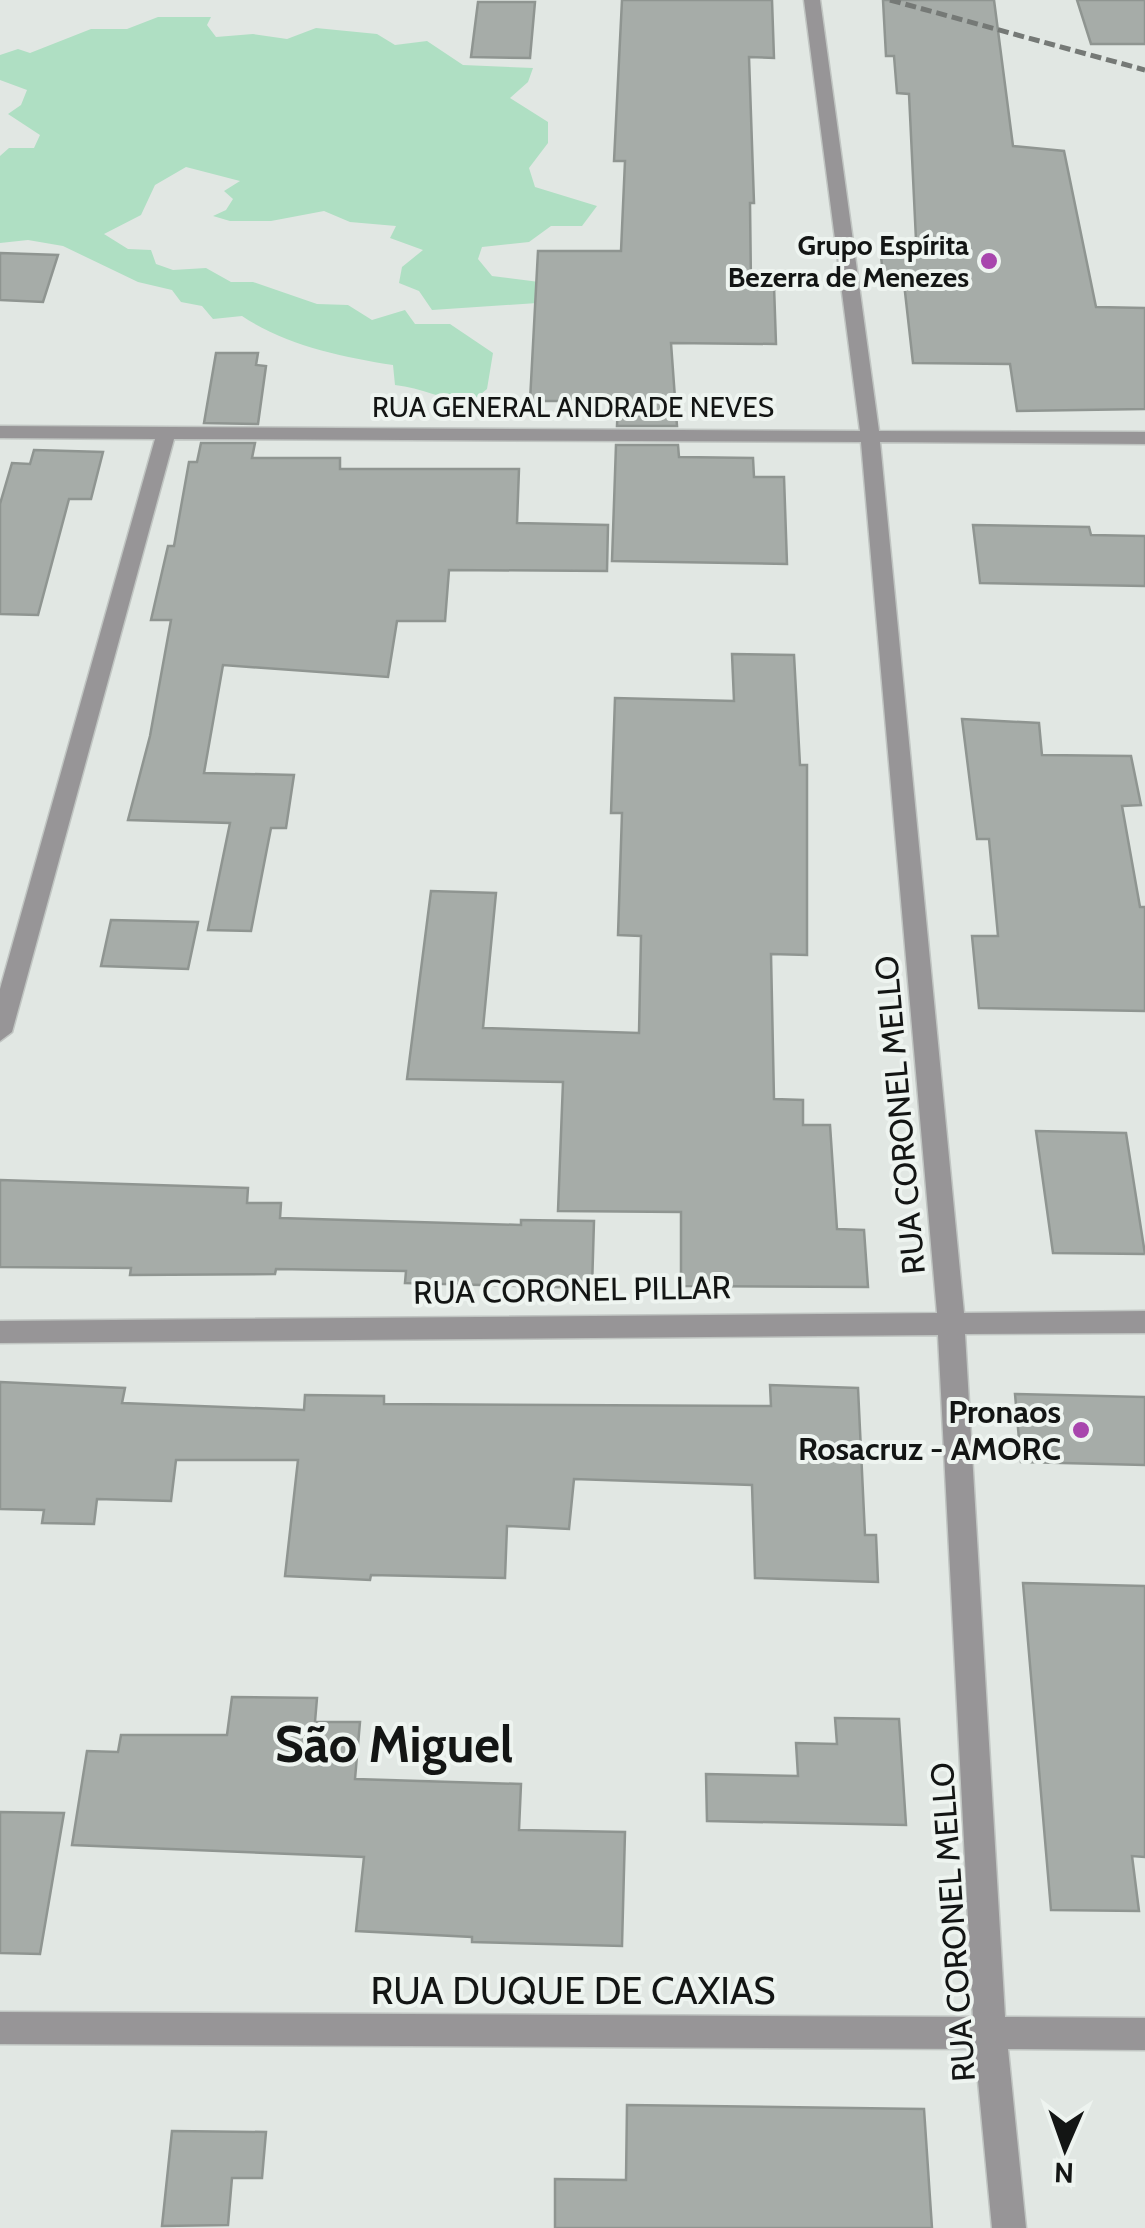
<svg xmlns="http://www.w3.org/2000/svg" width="1145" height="2228" font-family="Cabin,sans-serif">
<rect width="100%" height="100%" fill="#e1e7e3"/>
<path fill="#afdfc3" d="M158,17H211L207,25L216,37L253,34L287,39L316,28L377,34L395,45L427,41L463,65L533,68L528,82L510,98L548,122V143L529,168L535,187L597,206L582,226H551L529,242L482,247L478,259L492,276L555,284L552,302L432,310L419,291L399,283L402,267L423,250L390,238L396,226L350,222L324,211L271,221H230L213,216L226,210L233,199L224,191L240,181L186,167L155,185L141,215L104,234L128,249L151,250L156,264L173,270L206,268L231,282H253L317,304L348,305L372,320L405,310L415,324H450L493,353L487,389L469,404C442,399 422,388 395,385L393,365C342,357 285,345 242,316L213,319L202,306L181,302L172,290L138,282L63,246L28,240L0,243V156L9,148H34L40,135L8,114L21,105L27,90L0,80V55L18,49L30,53L91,29H127Z"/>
<g fill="#a6aca8" stroke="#8f9591" stroke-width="2.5">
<path d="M622,0H772L774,58L749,57L754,203H750L751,286H774L776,344L671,343L677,426H617L618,401H530L538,251H621L625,161H614Z"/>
<path d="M883,0H994L1013,146L1064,151L1096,307L1145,308V409L1017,411L1010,364L913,363L904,283H884L879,239L916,240L909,94L897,93L894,56H886Z"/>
<path d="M1077,0H1145V44H1091Z"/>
<path d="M478,2H535L530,58L471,57Z"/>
<path d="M0,253L58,255L43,302L0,300Z"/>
<path d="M216,353H258L256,365L266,366L258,424L204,423Z"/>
<path d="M201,443H255L252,458H340V469H519L517,523L608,525L607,571L449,570L445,621H397L388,677L223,665L204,773L294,775L286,828H271L251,931L208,930L230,823L128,820L150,736L171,620H151L168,546H174L189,462H197Z"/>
<path d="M616,445H678L679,457L753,458L754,477H784L787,564L612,561Z"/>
<path d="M34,450L103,452L91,499H69L38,615L0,614V504L12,463L30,464Z"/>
<path d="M973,525L1089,527L1091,535L1145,536V586L980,583Z"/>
<path d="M732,654L794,655L800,765H807V955L771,954L774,1099L803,1100V1125H830L837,1229L864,1230L868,1287L681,1286V1212L558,1211L563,1082L407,1079L431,891L496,893L483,1028L639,1033L641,936L618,935L622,813H611L615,698L734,701Z"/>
<path d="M962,719L1039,723L1042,755L1131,756L1141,805L1122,806L1140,907H1145V1011L979,1008L972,936H998L989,839H977Z"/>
<path d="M111,920L198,922L188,969L101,966Z"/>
<path d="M1036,1131L1126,1133L1145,1254L1053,1253Z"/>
<path d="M0,1180L248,1188L247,1203H281L280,1218L521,1225V1220L594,1221L592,1288L405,1283L406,1271L276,1269L275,1274L130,1275L131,1268L0,1267Z"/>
<path d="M0,1382L125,1388L122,1403L304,1410L305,1395L384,1396V1404L771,1406L770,1385L858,1388L865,1535H876L878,1582L755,1578L752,1485L574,1479L569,1529L507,1526L505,1578L371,1575L370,1580L285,1576L298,1460H176L171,1501L97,1499L94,1524L42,1523L44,1510L0,1509Z"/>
<path d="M1015,1394L1145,1397V1465L1021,1462Z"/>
<path d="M1023,1583L1145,1586V1857L1132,1856L1139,1911L1051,1910Z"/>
<path d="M232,1697L317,1698L315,1722H360L355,1779L521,1784L519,1830L625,1832L622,1946L472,1942V1937L356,1931L364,1857L72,1845L87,1751L118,1752L121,1735H227Z"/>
<path d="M835,1718L899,1719L906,1825L707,1821L706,1774L798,1776L796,1743L837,1744Z"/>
<path d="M0,1812L64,1813L40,1954L0,1953Z"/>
<path d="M627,2105L924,2109L932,2228H555V2179L626,2180Z"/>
<path d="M172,2131L266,2132L262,2178H232L228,2225L162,2226Z"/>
</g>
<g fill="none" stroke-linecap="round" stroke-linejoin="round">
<g stroke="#c0c5c2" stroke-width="3">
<path id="minor" d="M804,0H820L879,431L1145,432V444L880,442L964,1313L1145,1311V1333L965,1334L1005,2017L1145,2018V2050L1008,2049L1026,2228H992L975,2049L0,2044V2012L973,2017L938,1335L0,1343V1321L937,1313L861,442L174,439L12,1032L0,1041V989L155,439L0,438V426L860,431Z"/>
</g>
<use href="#minor" fill="#979597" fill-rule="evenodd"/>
<path stroke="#757976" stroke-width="5" stroke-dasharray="11 5" stroke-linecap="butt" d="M890,0L1145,70"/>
</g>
<g fill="#a846ad" stroke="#eef4f0" stroke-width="4">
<circle cx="989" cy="261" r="10"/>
<circle cx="1081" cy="1430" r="10"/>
</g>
<g text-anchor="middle" stroke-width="8" stroke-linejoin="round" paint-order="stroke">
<g font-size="28" font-weight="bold" fill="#131514" stroke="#eef4f0" text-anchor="end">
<text x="969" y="255">Grupo Espírita<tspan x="969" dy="32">Bezerra de Menezes</tspan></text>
</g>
<g font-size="28" fill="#131514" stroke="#eef4f0">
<text x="573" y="417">RUA GENERAL ANDRADE NEVES</text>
</g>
<g font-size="32" fill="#131514" stroke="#eef4f0">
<text transform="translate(900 1115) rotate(-95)" y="11">RUA CORONEL MELLO</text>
<text transform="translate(572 1290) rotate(-1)" y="11">RUA CORONEL PILLAR</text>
<text transform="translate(953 1922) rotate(-94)" y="11">RUA CORONEL MELLO</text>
</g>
<g font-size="32" font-weight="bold" fill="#131514" stroke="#eef4f0" text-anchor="end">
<text x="1061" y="1423">Pronaos<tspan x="1061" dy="37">Rosacruz - AMORC</tspan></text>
</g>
<g font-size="38" fill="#131514" stroke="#eef4f0">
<text x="573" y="2004">RUA DUQUE DE CAXIAS</text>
</g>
<g font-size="50" font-weight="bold" fill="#131514" stroke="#eef4f0">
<text x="394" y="1762">São Miguel</text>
</g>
</g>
<g transform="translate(1065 2148) rotate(182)" stroke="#eef4f0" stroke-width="8" paint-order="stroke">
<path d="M0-8L18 38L0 25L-18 38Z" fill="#131514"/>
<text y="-15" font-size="28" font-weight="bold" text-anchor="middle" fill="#131514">N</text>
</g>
</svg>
